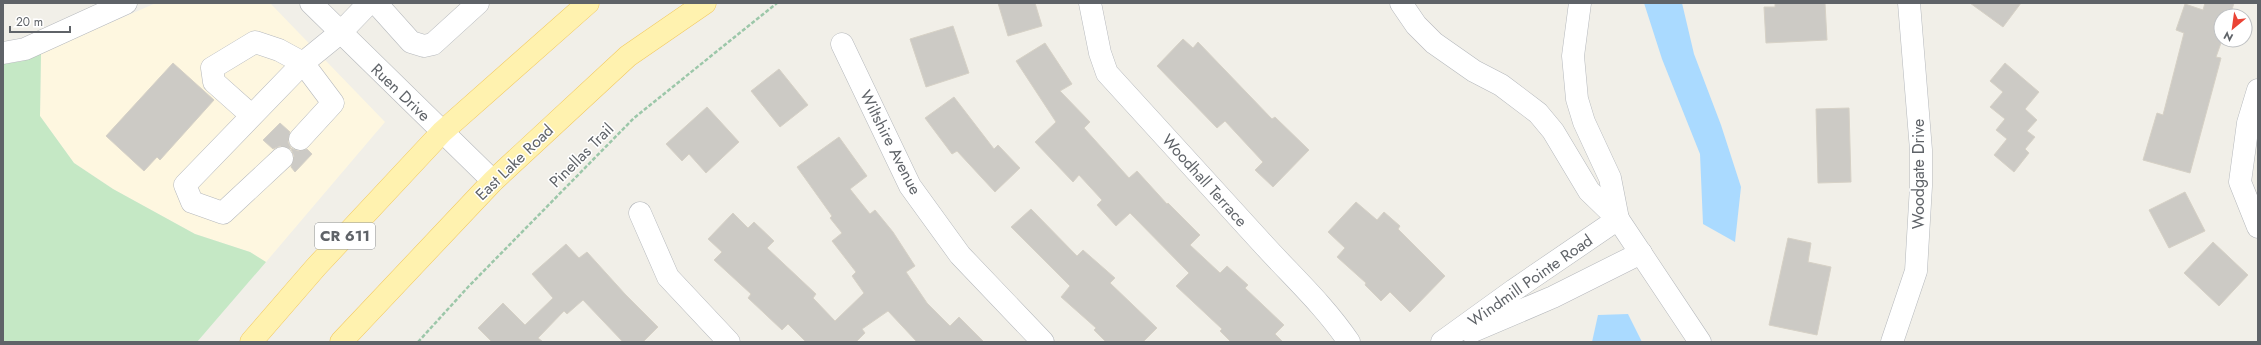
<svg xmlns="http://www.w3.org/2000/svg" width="2261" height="345" font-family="Jost,sans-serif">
<rect width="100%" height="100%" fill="#f1efe8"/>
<path fill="#fef7e0" d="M156,3H270L385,122L266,262L250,252L195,234L113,189L74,163L40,116L41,53Z"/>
<path fill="#c5e8c5" d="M41,53L40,116L74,163L113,189L195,234L250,252L266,262L197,342H3V64L23,61Z"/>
<g fill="#aadaff">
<path d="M1644,3H1682L1694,54L1721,125L1741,187L1735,242L1703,224L1700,154L1662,59Z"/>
<path d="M1628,314L1642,342H1592L1598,315Z"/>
</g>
<g fill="#cccac5" stroke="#d6d1c6">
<path d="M998,3H1035L1042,26L1008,36Z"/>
<path d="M1775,3H1825L1827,40L1766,43L1764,7H1775Z"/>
<path d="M1970,3H2021L2003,27Z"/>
<path d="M2205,3H2234L2230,16H2221L2222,40L2216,57L2221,58L2190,173L2143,160L2157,113L2163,115L2184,33L2176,30L2185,4L2203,10Z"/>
<path d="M953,26L969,73L926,87L910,39Z"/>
<path d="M1183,39L1193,48L1198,42L1272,119L1275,117L1309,150L1273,187L1255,170L1263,162L1225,121L1217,128L1157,66Z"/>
<path d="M1045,43L1072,84L1060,91L1090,122L1084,128L1129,178L1137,171L1167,204L1168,203L1200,235L1190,245L1220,273L1227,266L1248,285L1245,288L1284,325L1275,334L1283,342H1231L1220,331L1222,329L1176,286L1189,273L1130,213L1116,226L1097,205L1102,200L1079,175L1073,182L1035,142L1056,122L1016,61Z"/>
<path d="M173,63L214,100L160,160L157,157L144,171L106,136Z"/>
<path d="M2005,63L2039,92L2025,109L2037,120L2027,131L2035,137L2025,149L2029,153L2014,172L1994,155L2007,139L1996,130L2005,119L1990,107L2003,92L1990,81Z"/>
<path d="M779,69L808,105L780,127L751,91Z"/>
<path d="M954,97L994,149L998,145L1020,168L995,192L957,151L952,154L925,118Z"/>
<path d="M707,107L739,142L706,173L689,154L682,161L666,144Z"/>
<path d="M1849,108L1851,182L1818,183L1816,109Z"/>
<path d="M280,123L290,132L288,142L291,148L298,151L307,149L312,154L295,172L291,167L294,156L291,149L280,146L273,149L263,140Z"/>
<path d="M839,137L867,176L850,189L870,214L875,210L893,232L915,266L906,272L927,303L950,326L959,317L984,342H917L888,311L862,329L865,333L856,342H806L788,324L782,330L748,298L751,294L714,260L722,252L708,239L733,213L748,228L754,222L774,241L767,248L816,294L813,298L835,321L864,293L852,276L856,272L832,241L842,233L830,218L832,216L797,167Z"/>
<path d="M2185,192L2205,231L2169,248L2149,210Z"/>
<path d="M1356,202L1377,220L1384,212L1400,226L1398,229L1445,276L1410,312L1390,292L1381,301L1365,285L1366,283L1337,257L1345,248L1328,232Z"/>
<path d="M1031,209L1077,256L1083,250L1115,278L1110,283L1157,328L1143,342H1106L1094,330L1096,328L1061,297L1070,286L1011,227Z"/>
<path d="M1788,238L1811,243L1808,262L1831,267L1817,335L1769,325Z"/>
<path d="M2213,242L2248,275L2219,306L2184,273Z"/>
<path d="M566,244L579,258L587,252L625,294L658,327L643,342H623L583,300L567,314L564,311L538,338L543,342H492L478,328L503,303L525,325L553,298L532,274Z"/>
</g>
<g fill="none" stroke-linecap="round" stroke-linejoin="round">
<g stroke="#b5b8bc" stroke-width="23">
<g id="minor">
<path d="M311,3L493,181"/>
<path d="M376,3L411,42L424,46L433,44L478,3"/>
<path d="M1090,3L1100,53L1107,73C1159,130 1211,187 1263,244C1292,276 1324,305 1349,342"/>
<path d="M1401,3L1416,25L1434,43L1474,71L1501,85L1538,113L1553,131L1589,191L1618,219L1700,342"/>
<path d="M1580,3L1573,56L1577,99L1584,122L1610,178L1618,219"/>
<path d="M842,44L910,186L960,255L1043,342"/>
<path d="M3,53L25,49L126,3"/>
<path d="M2258,90L2248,123L2240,182L2258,227"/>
<path d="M251,115L214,82L212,68L255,42L279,50L303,63L333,103L300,139"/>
<path d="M282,158L223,213L192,202L185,185L303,63L341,32L369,3"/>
<path d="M640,213L668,277L729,342"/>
<path d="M1471,332L1553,297L1641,253"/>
<path d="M1442,342L1514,290L1618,219"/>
<path d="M1892,342L1916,271L1921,186V150L1909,3"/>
</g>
</g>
<g stroke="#f2c960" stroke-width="23">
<g id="major">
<path d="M251,342L316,267L442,132L588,3"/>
<path d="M341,342L493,181L628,56L705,3"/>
</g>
</g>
<path stroke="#9cc7a9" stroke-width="2.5" stroke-dasharray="4 2" stroke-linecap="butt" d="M418,342L469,286L634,118L777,3"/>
<use href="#minor" stroke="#fff" stroke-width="22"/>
<use href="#major" stroke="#fff2af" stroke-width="22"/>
</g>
<g text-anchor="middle" stroke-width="3" stroke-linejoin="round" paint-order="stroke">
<rect fill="#fff" stroke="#8f9295" stroke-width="1" x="315" y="223" width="60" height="26" rx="3"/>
<g font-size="15" font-weight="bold" fill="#5f6368">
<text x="345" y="241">CR 611</text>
</g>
<g font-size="16" fill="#5f6368" stroke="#fff">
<text transform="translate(401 92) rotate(44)" y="6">Ruen Drive</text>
<text transform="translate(891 142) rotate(63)" y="6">Wiltshire Avenue</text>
<text transform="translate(581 155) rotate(-45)" y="6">Pinellas Trail</text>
<text transform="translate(514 162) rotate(-44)" y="6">East Lake Road</text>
<text transform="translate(1918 174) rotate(-90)" y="6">Woodgate Drive</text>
<text transform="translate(1205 180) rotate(48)" y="6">Woodhall Terrace</text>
<text transform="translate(1530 280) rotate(-35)" y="6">Windmill Pointe Road</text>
</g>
</g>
<rect width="2261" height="345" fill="none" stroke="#5f6368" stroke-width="8"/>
<g transform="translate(2233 28) rotate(209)"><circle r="19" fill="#ffffff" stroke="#bfc1c3"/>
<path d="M0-3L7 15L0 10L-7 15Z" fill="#ea4335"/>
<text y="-6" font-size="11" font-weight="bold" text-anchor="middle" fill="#5f6368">N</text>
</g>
<path d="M10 26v6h60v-6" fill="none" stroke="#5f6368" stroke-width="2"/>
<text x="16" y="26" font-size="12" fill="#5f6368" stroke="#ffffff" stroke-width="3" paint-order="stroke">20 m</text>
</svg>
